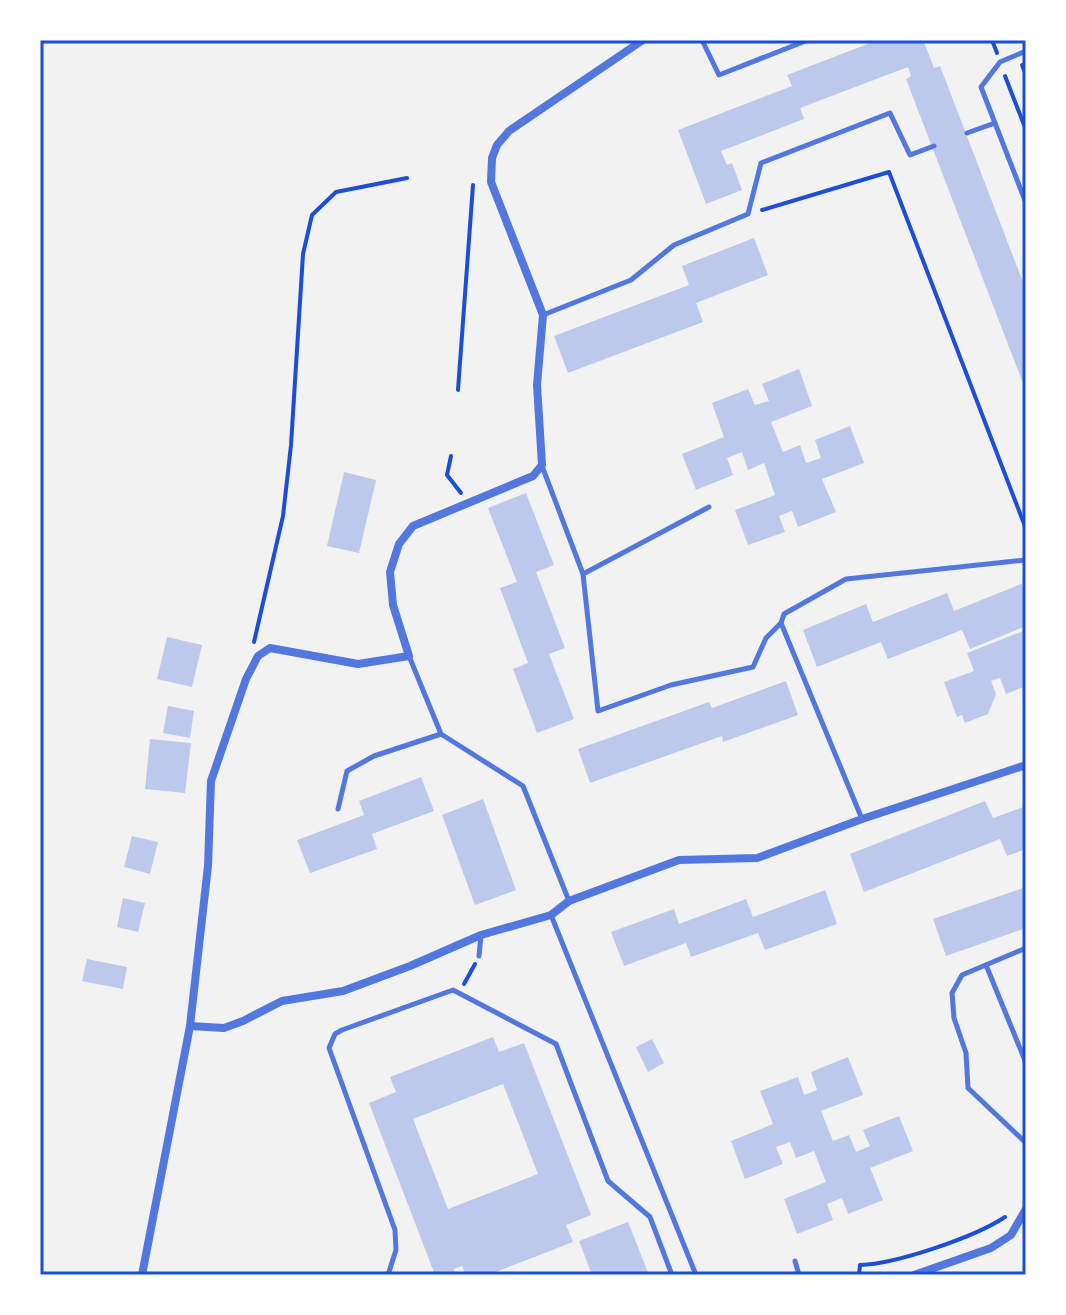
<svg xmlns="http://www.w3.org/2000/svg" width="1066" height="1315" font-family="'Fira Sans Condensed',sans-serif">
<rect width="100%" height="100%" fill="#f2f2f2"/>
<g fill="#bdc9ec" fill-rule="evenodd">
<path d="M878,40H923L934,68L940,66L1026,290V391L906,79L911,76L908,67L800,108L804,119L721,151L727,165L732,163L742,190L706,204L678,130L792,86L787,75Z"/>
<path d="M754,238L768,275L696,303L703,322L568,373L554,336L689,285L682,266Z"/>
<path d="M799,369L812,406L771,422L783,452L800,445L806,463L821,458L815,440L850,426L864,463L822,479L836,512L798,527L792,511L779,516L785,532L748,545L735,510L775,495L764,463L748,470L742,452L727,458L733,475L696,490L682,454L724,437L712,403L748,389L755,405L769,401L762,384Z"/>
<path d="M344,472L376,480L359,553L327,546Z"/>
<path d="M526,493L554,565L536,572L565,648L549,654L574,719L537,733L513,669L528,663L500,588L517,582L488,508Z"/>
<path d="M1026,582V626L970,649L962,630L888,659L881,642L817,667L803,630L866,604L873,622L947,593L954,611Z"/>
<path d="M1026,630V686L1006,694L1000,678L991,681L996,694L988,714L965,723L962,715L957,717L944,682L974,671L967,653Z"/>
<path d="M167,637L202,645L192,687L157,679Z"/>
<path d="M786,681L798,715L723,742L722,736L590,783L578,749L709,702L712,708Z"/>
<path d="M168,706L194,711L190,738L163,733Z"/>
<path d="M150,739L191,743L185,793L145,789Z"/>
<path d="M421,777L434,811L372,834L377,849L310,873L297,840L364,815L359,801Z"/>
<path d="M483,799L516,890L475,905L442,815Z"/>
<path d="M985,801L993,818L1026,806V849L1007,856L1000,839L864,892L850,854Z"/>
<path d="M132,836L158,842L150,874L124,867Z"/>
<path d="M1026,887V928L946,956L933,919Z"/>
<path d="M825,890L837,924L765,950L758,933L691,957L686,943L624,966L611,932L674,909L679,924L746,899L753,917Z"/>
<path d="M123,898L145,903L138,932L117,927Z"/>
<path d="M87,959L127,967L123,989L82,981Z"/>
<path d="M493,1037L499,1052L524,1043L591,1215L566,1225L573,1242L488,1275H466L462,1266L454,1269L456,1275H435L369,1103L396,1092L390,1077ZM503,1084L538,1174L448,1209L413,1119Z"/>
<path d="M652,1039L664,1063L648,1072L636,1047Z"/>
<path d="M848,1057L863,1095L821,1111L833,1141L849,1135L856,1152L870,1146L863,1130L899,1116L913,1151L870,1168L883,1200L848,1214L842,1198L827,1204L833,1220L797,1234L784,1199L826,1182L814,1151L796,1158L790,1142L776,1147L783,1164L745,1179L731,1141L773,1124L760,1091L798,1077L804,1095L817,1090L811,1072Z"/>
<path d="M628,1222L649,1275H592L579,1241Z"/>
</g>
<g fill="none" stroke-linecap="round" stroke-linejoin="round">
<g stroke="#1d4ed8" stroke-width="4">
<path d="M992,40L997,53"/>
<path d="M1022,65L1026,75"/>
<path d="M1005,76L1026,130"/>
<path d="M762,210L889,172L1026,529"/>
<path d="M458,390L473,185"/>
<path d="M451,456L447,475L461,493"/>
<path d="M254,642L283,516L291,445L303,254L312,215L336,192L407,178"/>
<path d="M464,984L475,964"/>
<path d="M859,1275L860,1265C896,1264 975,1237 1005,1217"/>
</g>
<g stroke="#5277de" stroke-width="5">
<path d="M702,40L719,75L808,40"/>
<path d="M1026,51L1000,62L981,87L1026,203"/>
<path d="M967,133L995,123"/>
<path d="M543,315L631,280L674,245L748,214L761,163L890,113L910,155L934,146"/>
<path d="M542,466L583,574L598,711L671,685L753,667L766,638L781,623"/>
<path d="M583,574L709,507"/>
<path d="M409,656L441,734L523,786L569,901"/>
<path d="M338,809L347,771L374,756L441,734"/>
<path d="M862,819L781,623L784,614L846,579L1026,560"/>
<path d="M551,915L696,1275"/>
<path d="M1026,948L962,975L952,993L954,1018L966,1053L968,1088L1026,1143"/>
<path d="M479,956L481,935"/>
<path d="M986,965L1026,1063"/>
<path d="M795,1261L799,1275"/>
<path d="M388,1275L396,1250L395,1230L329,1048L335,1034L342,1030L453,990L556,1044L608,1181L650,1217L672,1275"/>
</g>
<g stroke="#5277de" stroke-width="8">
<path d="M190,1026L224,1028L243,1021L282,1001L343,991L410,966L481,935L551,915L569,901L679,860L757,858L862,819L1026,765"/>
<path d="M142,1275L190,1026L208,866L211,781L246,679L258,656L270,648L358,664L409,656L393,605L390,572L399,544L413,526L533,476L542,465L537,385L543,315L491,182L492,158L497,145L509,131L643,40"/>
<path d="M914,1275L991,1248L1011,1235L1026,1209"/>
</g>
</g>
<rect width="1066" height="1315" fill="none" stroke="#ffffff" stroke-width="84"/>
<rect x="42" y="42" width="982" height="1231" fill="none" stroke="#1d4ed8" stroke-width="3"/>
</svg>
